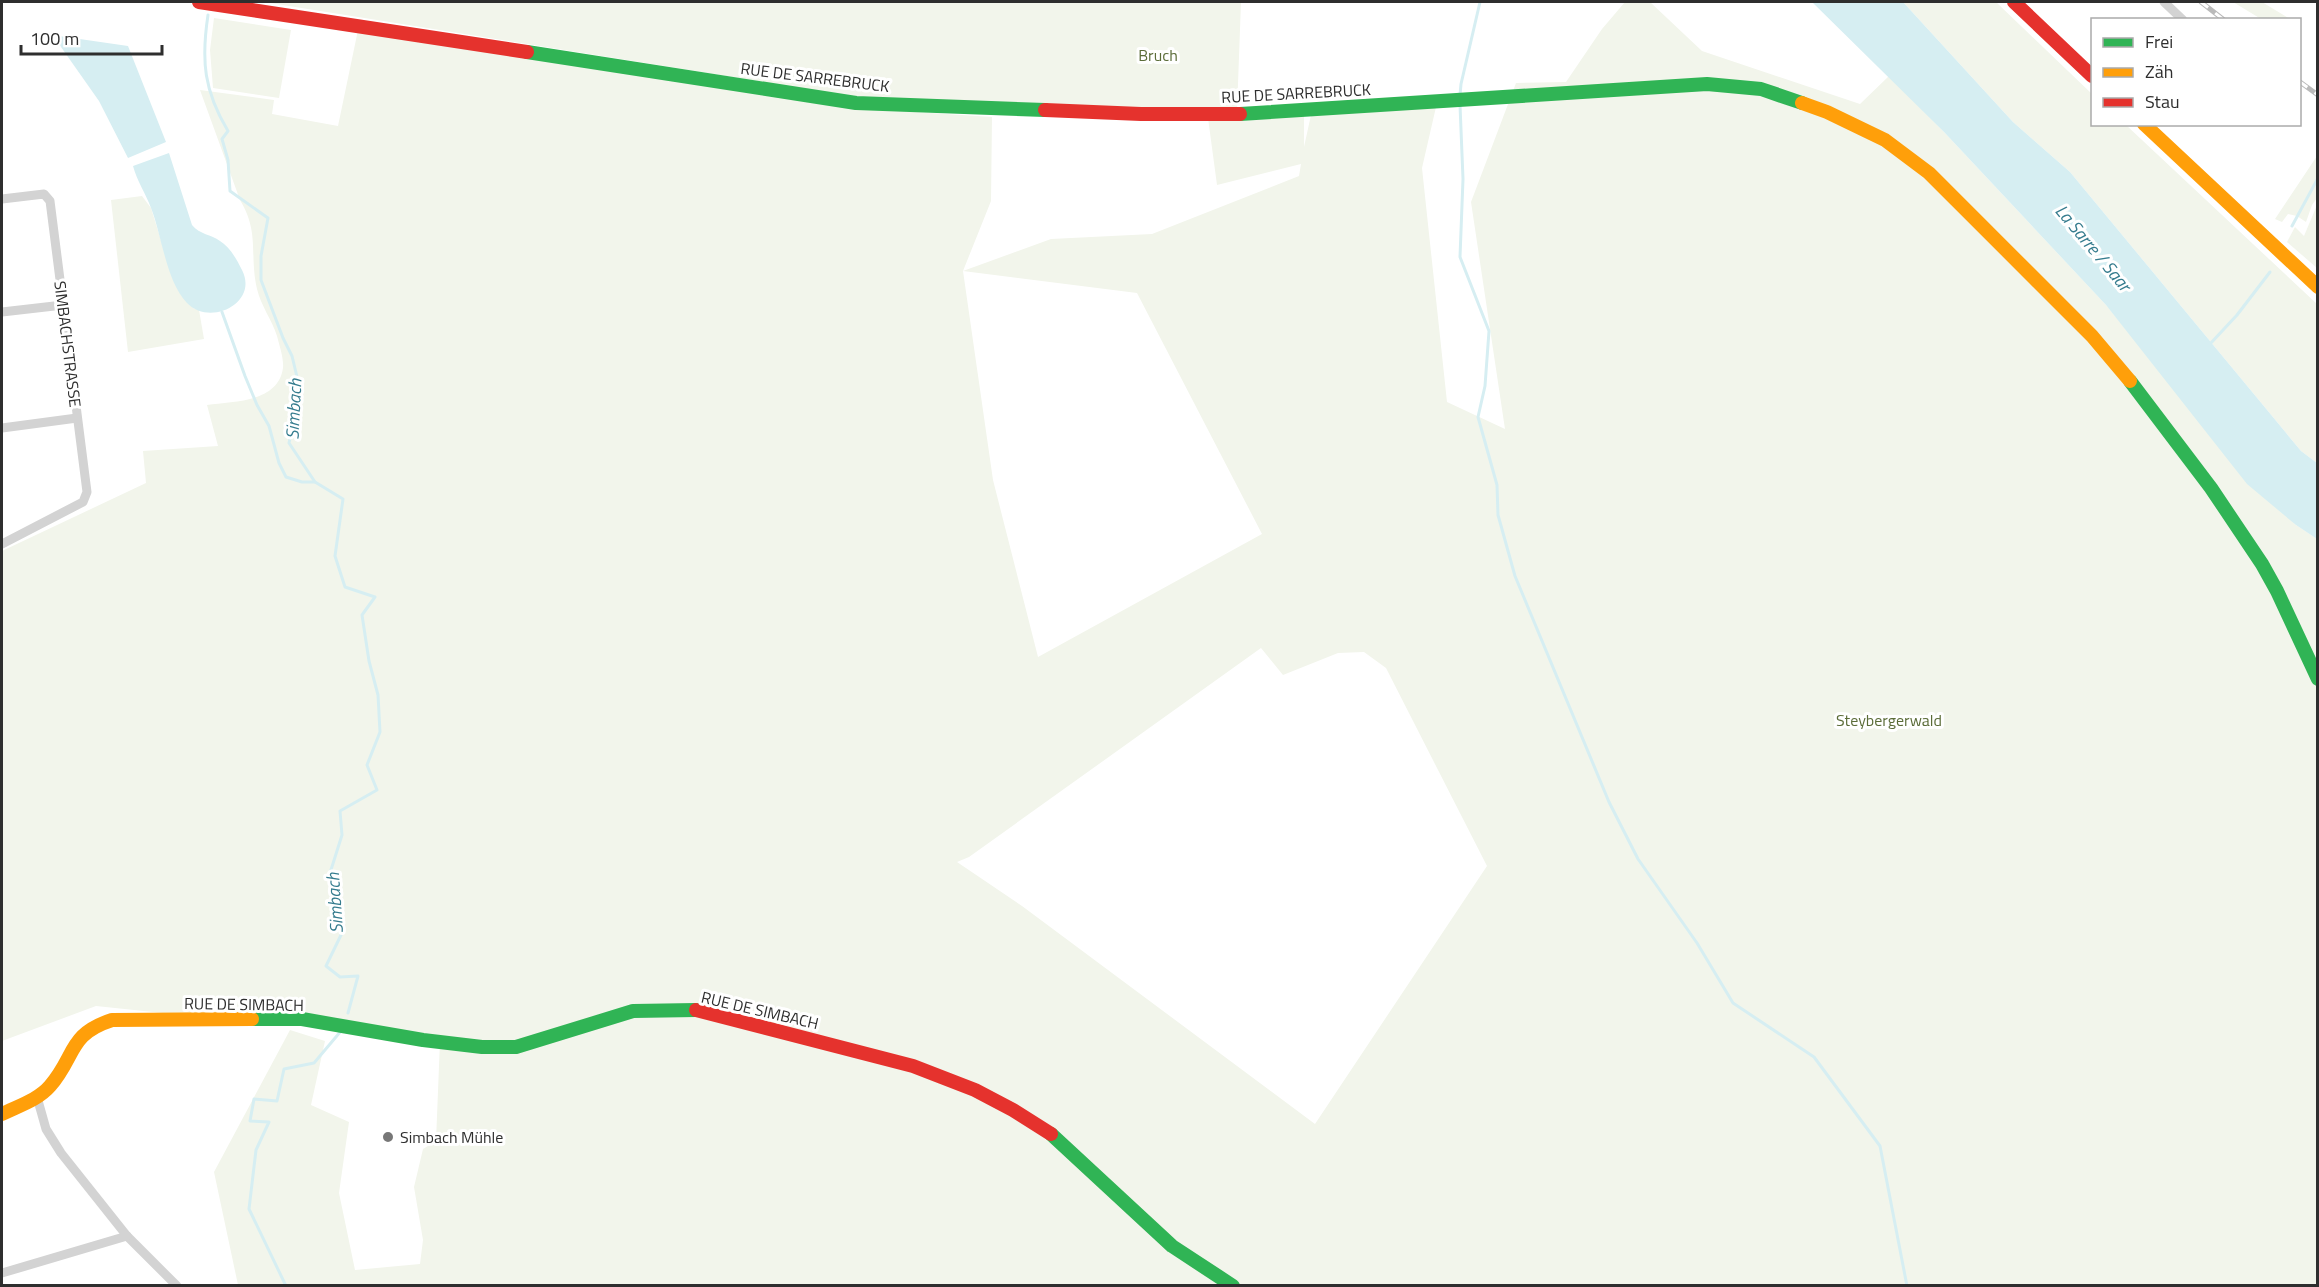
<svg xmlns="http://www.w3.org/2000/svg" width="2319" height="1287" font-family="'Titillium Web',sans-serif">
<rect width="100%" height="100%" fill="#fff"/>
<g fill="#f2f5eb" fill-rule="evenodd">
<path d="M264,2H1241L1237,111L858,97Z"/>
<path d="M1625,2H1650L1702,51L1860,104L1889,76L1944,132L2107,306L2166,379L2296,525L2317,539V1285H238L214,1172L290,1030L325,1041L311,1105L349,1122L339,1193L355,1270L420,1264L423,1240L414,1187L423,1149L436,1141L440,1041L352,1028L229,1020L96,1006L2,1041V551L146,483L143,451L218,446L207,405C233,401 278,403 283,368C284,359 279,344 277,336C272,320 261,306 257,289C249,255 260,233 240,200L200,90L274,100L272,114L338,126L358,30L856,108L992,117L991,201L963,271L1051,239L1152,234L1299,176L1301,164L1217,185L1208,118L1304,110V147L1311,115L1436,107L1422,168L1447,402L1505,429L1471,202L1516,83L1566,82L1602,29ZM963,271L1137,293L1262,534L1038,657L993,480ZM1261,648L1283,675L1338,653L1364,652L1386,668L1487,866L1315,1124L1022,906L957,862L969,857Z"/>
<path d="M1903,2H1996L2092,94V124L2126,125L2317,304V463L2301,451L2070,172L2013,122Z"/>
<path d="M2233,2H2262L2290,19H2261Z"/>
<path d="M214,18L291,30L279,98L213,88L210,50Z"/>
<path d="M2317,156V198L2312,205L2306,222L2297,216L2288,214L2282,222L2275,219Z"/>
<path d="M142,196L151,208L172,276L193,308L199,310L204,339L128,352L111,200Z"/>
<path d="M2317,205V268L2287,242L2295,227L2304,236Z"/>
</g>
<g fill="#d6eef2">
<path d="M1812,2H1903L2013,122L2070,172L2301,451L2317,463V539L2296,525L2247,484L2106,305L1944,132Z"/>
<path d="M59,36L128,46L166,142L128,158L99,101L61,47L58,40Z"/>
<path d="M169,153L192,225C200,235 211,234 220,241C230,247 237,260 242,270C259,303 210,327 187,303C166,281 162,236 151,208C146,194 137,181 133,166Z"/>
</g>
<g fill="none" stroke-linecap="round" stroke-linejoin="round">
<g stroke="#d6eef2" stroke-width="3">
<path d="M208,15C201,61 204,91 228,131L222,139L228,160L230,191L268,218L261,256V280L283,338L292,356L298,381L296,411L289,443L315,482L343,499L335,556L345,587L375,597L362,615L369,661L378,695L380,732L367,765L377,790L340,811L342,835L330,873L341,935L326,966L340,977L358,976L348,1013"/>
<path d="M1460,95L1461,84L1480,2"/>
<path d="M1460,105L1463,179L1460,257L1489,331L1485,386L1478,417L1497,485L1498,515L1515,576L1609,802L1638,859L1697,943L1733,1003L1814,1057L1880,1146L1907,1286"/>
<path d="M2292,226L2318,178"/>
<path d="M222,312L245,376L257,405L269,426L279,463L286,477L302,482H315"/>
<path d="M2210,344L2237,315L2270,272"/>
<path d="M286,1286L249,1209L256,1150L269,1122L250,1121L254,1099L277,1101L284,1069L314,1063L341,1031"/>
</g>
<g stroke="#d3d3d3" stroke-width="9">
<path d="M2164,2L2183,20"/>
<path d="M2,199L44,194L50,201L87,492L83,502L2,544"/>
<path d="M2,312L63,305"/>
<path d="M2,428L77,418"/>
<path d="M37,1097L46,1129L61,1153L127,1236L177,1286"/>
<path d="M2,1273L127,1236"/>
</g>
<g stroke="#30b455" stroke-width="14">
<path d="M527,52L856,103L1045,110"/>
<path d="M1240,114L1707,84L1761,89L1802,103"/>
<path d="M2130,381L2211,488L2262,564L2277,591L2318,679"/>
<path d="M252,1019H302L423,1040L482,1047H516L633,1011L696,1010"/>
<path d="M1051,1134L1172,1246L1233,1286"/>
</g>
<g stroke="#ff9f0a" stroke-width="14">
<path d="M1802,103L1827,112L1885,140L1929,173L2092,336L2130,381"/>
<path d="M2144,124L2318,287"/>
<path d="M2,1114C18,1106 38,1100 50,1086C76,1056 68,1034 112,1020L252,1019"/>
</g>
<g stroke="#e5322d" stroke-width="14">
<path d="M199,2L527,52"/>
<path d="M2014,2L2092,76"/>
<path d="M1045,110L1141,114H1240"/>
<path d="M696,1010L913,1066L975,1090L1013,1110L1051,1134"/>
</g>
<g stroke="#bababa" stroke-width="5">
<g id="rail">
<path d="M2201,2L2224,20"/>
<path d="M2300,82L2318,95"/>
</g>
</g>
<use href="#rail" stroke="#fff" stroke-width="3" stroke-dasharray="9" stroke-linecap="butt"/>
</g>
<circle fill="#777" stroke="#fff" stroke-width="2" cx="388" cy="1137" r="6"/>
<g text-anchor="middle" stroke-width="6" stroke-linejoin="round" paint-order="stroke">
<g font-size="16" fill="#5b6c38" stroke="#fff">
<text x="1158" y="61">Bruch</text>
<text x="1889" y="726">Steybergerwald</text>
</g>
<g font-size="16" fill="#2e2e2e" stroke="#fff">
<text transform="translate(815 77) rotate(7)" y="6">RUE DE SARREBRUCK</text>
<text transform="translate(1296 93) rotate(-3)" y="6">RUE DE SARREBRUCK</text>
<text transform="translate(68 344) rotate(83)" y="6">SIMBACHSTRASSE</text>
<text transform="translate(244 1004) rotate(1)" y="6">RUE DE SIMBACH</text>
<text transform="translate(760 1010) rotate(13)" y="6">RUE DE SIMBACH</text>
</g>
<g font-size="16" fill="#2e2e2e" stroke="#fff" text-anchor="start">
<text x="400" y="1143">Simbach Mühle</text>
</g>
<g font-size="18" font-style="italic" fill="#357c8e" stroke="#fff">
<text transform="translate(2093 248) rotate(50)" y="6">La Sarre / Saar</text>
<text transform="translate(294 409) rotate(-87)" y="6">Simbach</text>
<text transform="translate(335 903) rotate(-94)" y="6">Simbach</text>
</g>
</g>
<rect width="2319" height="1287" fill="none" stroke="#2e2e2e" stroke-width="6"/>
<rect x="2091" y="18" width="210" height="108" fill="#ffffff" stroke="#ababab" stroke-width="1.5"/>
<rect x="2103" y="38" width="30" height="9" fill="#30b455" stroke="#ababab" stroke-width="1.5"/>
<text x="2145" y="48" font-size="18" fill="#2e2e2e">Frei</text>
<rect x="2103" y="68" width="30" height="9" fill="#ff9f0a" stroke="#ababab" stroke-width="1.5"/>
<text x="2145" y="78" font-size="18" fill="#2e2e2e">Zäh</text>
<rect x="2103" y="98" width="30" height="9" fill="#e5322d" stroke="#ababab" stroke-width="1.5"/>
<text x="2145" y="108" font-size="18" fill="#2e2e2e">Stau</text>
<path d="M21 45v9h141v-9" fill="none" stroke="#2e2e2e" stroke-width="3"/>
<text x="30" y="45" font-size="18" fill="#2e2e2e" stroke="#ffffff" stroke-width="4.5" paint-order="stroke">100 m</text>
</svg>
